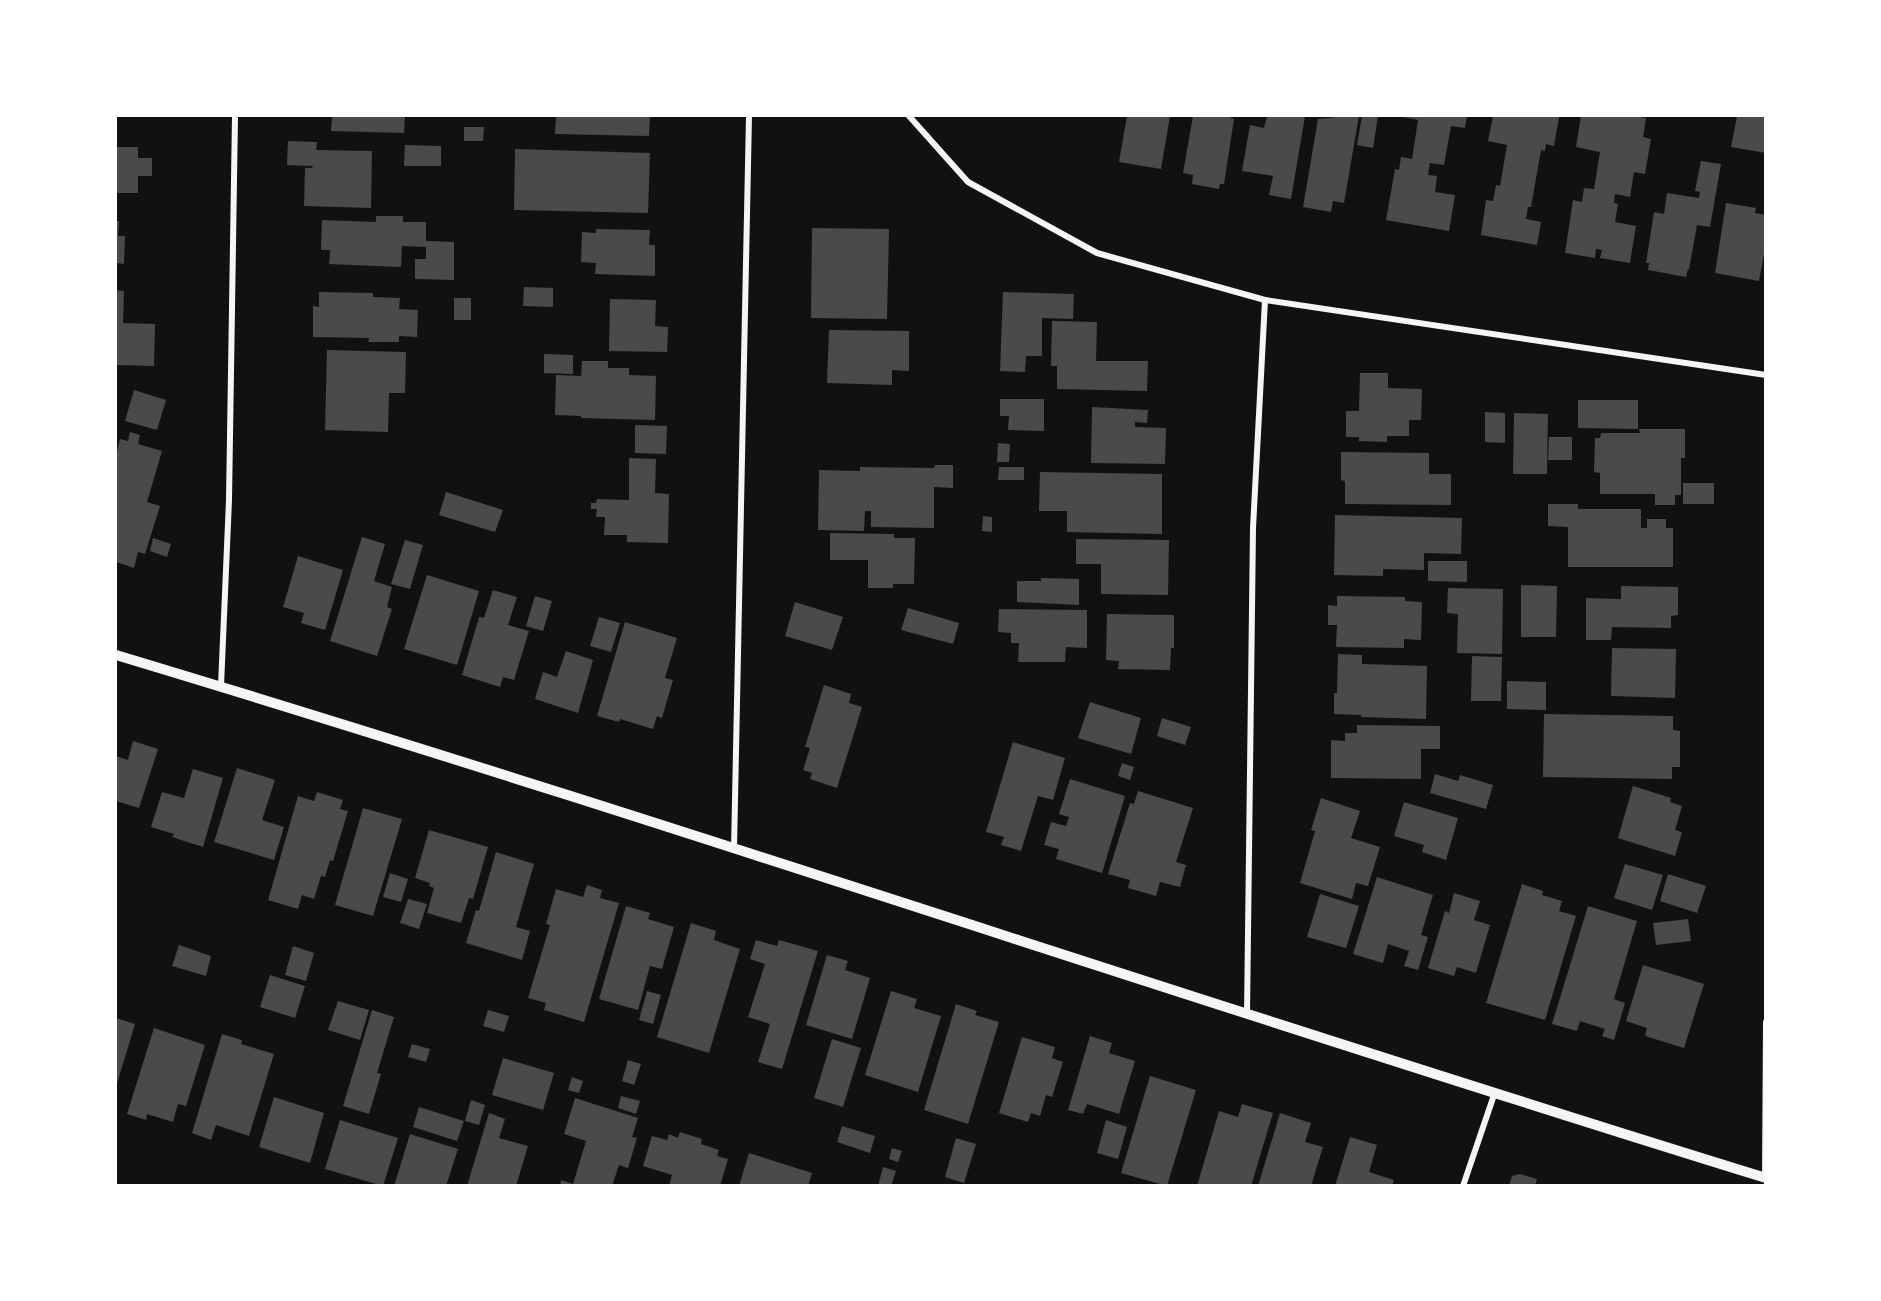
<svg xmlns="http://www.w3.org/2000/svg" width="1881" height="1301" font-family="'Exo 2',sans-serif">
<rect width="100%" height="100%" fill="#111"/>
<g fill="#4a4a4a">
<path d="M332,116H405L404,133L331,131Z"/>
<path d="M556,116H650L649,136L555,134Z"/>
<path d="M1127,116H1170L1161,169L1119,162Z"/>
<path d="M1193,116H1231V118L1234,119L1224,184H1220L1219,189L1192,184L1193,175L1183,173Z"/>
<path d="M1267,116H1305L1291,199L1269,195L1273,176L1242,171L1250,125L1264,128Z"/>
<path d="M1347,116H1359L1344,203L1333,201L1331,212L1303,207L1318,119Z"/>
<path d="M1362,116H1378L1373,148L1357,145Z"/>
<path d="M1398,116H1467L1465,128L1451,126L1444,165L1430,163L1428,175L1437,176L1435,192L1455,195L1449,231L1386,220L1395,169L1399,170L1401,157L1412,159L1418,120Z"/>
<path d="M1493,116H1551L1559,117L1554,146L1546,144L1545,151L1541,150L1531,207H1528L1526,219L1541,222L1537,245L1481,235L1486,200L1493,201L1496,185L1500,186L1507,145L1488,141Z"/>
<path d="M1581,116H1634L1646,118L1643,137L1651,139L1645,174L1634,172L1630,197L1615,194L1614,203L1618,204L1615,222L1636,226L1630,263L1600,258L1602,250L1596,249L1595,258L1565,253L1573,200L1582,202L1584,188L1594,189L1600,152L1576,147Z"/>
<path d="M1737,116H1766V153L1731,147Z"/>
<path d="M464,127H484L483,141H464Z"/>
<path d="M288,141L317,142L316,150L372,151L371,208L304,206L305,168H312L313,166L287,165Z"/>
<path d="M405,145L441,146V166H404Z"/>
<path d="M116,147H138V158H152V176H138V193H116Z"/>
<path d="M515,149L650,153L648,213L514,210Z"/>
<path d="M1701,161L1721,164L1710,227L1697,225L1689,270L1688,269L1686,277L1648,270L1649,263H1646L1654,212L1664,214L1667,193L1699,198L1700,192L1695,191Z"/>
<path d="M1726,203L1756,208L1755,213L1766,215V243L1759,281L1715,273Z"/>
<path d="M376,216H403V222H426V241L454,242V280L415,279V259H426V247L402,246L401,267L329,264L330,250H321L322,220L376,222Z"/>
<path d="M116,221H119L118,236H125L124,264L116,263Z"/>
<path d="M812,228L889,229L887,319L811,318Z"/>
<path d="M596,229L650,230L649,245H655V276L595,274L596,263L581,262L582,232L596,233Z"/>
<path d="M524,287L553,288V307L523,306Z"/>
<path d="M116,290L124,291L123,323L155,324L154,366L116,365Z"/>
<path d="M319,292L373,293V297L400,298L399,309L418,310L417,337L399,336V342H368L369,338L313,337V306L319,307Z"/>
<path d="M1003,292L1074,294L1073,319L1042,318V356H1026L1025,372L1000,371Z"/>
<rect x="454" y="298" width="17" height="22"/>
<path d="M610,299L656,300L655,326L668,327L667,352L609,351Z"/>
<path d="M1052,321L1097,322L1096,361H1148L1147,391L1057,389V366H1051Z"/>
<path d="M829,330L909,331V371L892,370V385L827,383Z"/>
<path d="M327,350L406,352L405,393H389L388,432L325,430Z"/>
<path d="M544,354L573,355V374L544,373Z"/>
<path d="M582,361H608V368H629V375L656,376L655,420L581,418V416L555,415L556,375L581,376Z"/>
<path d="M1360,373H1388V388L1422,389L1421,420H1409V436H1387V442L1359,441V437H1346V411H1359Z"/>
<path d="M134,390L166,400L157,430L125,421Z"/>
<path d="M1000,399H1044V431L1008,430L1009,416H1000Z"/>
<path d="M1578,400H1638V429L1578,428Z"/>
<path d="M1092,407L1148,410L1147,423L1135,422V427L1166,428L1165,464L1091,463Z"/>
<path d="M1485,412L1505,413V443L1485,442Z"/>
<path d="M1514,413L1548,414L1547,474H1513Z"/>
<path d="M635,425L667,426L666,454L635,453Z"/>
<path d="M1639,429H1685V458H1681V495H1675V505H1655V494H1600V473L1594,472L1595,438H1600L1601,433H1640Z"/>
<path d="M130,432L140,435L138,444L162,451L147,502L160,506L145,554L138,552L134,568L116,562V455L120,439L128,441Z"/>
<path d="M1549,437H1572V460H1548Z"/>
<path d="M998,443L1010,444L1009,462H997Z"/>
<path d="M1341,452L1429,453V474H1451V505L1345,504V481L1341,480Z"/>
<path d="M629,458L656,459L655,493L669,494L668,543L627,542V535H604L605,517H596L597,509H591V503H596L597,499L629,500Z"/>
<path d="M935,465H953V488L934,487V528L871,527V511H865L864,531L818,530L819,470L860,471V467L934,468Z"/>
<path d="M999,467H1024V480H998Z"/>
<path d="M1040,472L1162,474V534L1067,532V511H1039Z"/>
<rect x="1683" y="483" width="31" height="21"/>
<path d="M446,492L503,510L495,532L439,515Z"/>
<path d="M1548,504H1578V509H1641V528H1647V519H1666V528H1673V567H1568V527L1548,526Z"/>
<path d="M1335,515L1462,518L1461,554L1424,553V570L1383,569V576L1334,575Z"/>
<path d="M983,516L992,517V532L982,531Z"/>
<path d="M830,533L894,534V538H915L914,584H893V588H868V560H830Z"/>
<path d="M362,537L385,544L374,581L392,587L387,607L392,609L377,656L330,641Z"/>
<path d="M153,538L171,544L167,557L150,551Z"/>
<path d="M1076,539L1169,540L1168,595L1101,594V564H1076Z"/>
<path d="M405,540L423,545L410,589L391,584Z"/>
<path d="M298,556L343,570L325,630L301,623L304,613L283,607Z"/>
<path d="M1428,561H1467V582L1428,581Z"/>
<path d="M427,575L479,591L457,665L404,649Z"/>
<path d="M1041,578L1079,579V605L1017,602V581H1041Z"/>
<path d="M1521,585L1557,586L1556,637H1521Z"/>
<path d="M1621,586L1678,587V615L1671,616V628L1612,627L1611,640H1586V598L1621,599Z"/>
<path d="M1448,588L1503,589L1502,654L1457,653L1458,614L1447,613Z"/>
<path d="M493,590L517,597L508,625L529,631L514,680L503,677L500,687L462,675L479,617L484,618Z"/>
<path d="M535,596L552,601L543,631L526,626Z"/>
<path d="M1337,596L1405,597V601L1422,602L1421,640L1404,639V648L1336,647L1337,625H1328V605L1337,606Z"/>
<path d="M795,602L843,617L832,650L785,636Z"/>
<path d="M908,608L959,623L953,644L901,630Z"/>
<path d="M999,609L1087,610V648L1066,647L1065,662H1018L1019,643H1011V633L998,632Z"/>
<path d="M1107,614L1174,615V648H1171L1170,670L1118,669L1119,661L1106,660Z"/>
<path d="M599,617L620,623L611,652L590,646Z"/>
<path d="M625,622L677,638L665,678L673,680L662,718L657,716L653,729L620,719L619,722L597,716Z"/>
<path d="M1612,648L1676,649L1675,698L1611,696Z"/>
<path d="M566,651L593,660L578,713L535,699L543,672L557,677Z"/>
<path d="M1338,654L1362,655V664L1427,666L1426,719L1361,717V715L1334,714V693H1337Z"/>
<path d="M1472,656L1502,657L1501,701H1471Z"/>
<path d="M1507,681L1546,682V710L1507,709Z"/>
<path d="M824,685L851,694L849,703L862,707L837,788L810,779L812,773L803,770L810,748L805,747Z"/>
<path d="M1090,702L1141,718L1131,754L1078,738Z"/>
<path d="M1544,714L1673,716V730L1680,731V767H1672V779L1543,777Z"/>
<path d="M1162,718L1191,727L1185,745L1157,736Z"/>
<path d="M1357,725L1440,726V749H1421V779L1331,778V740L1345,741V733H1357Z"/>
<path d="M133,741L158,749L139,808L116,801V756L128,760Z"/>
<path d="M1013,742L1065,758L1053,800L1038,796L1021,851L1001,845L1004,837L986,832Z"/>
<path d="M1122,763L1134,767L1130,780L1118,776Z"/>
<path d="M237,768L275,780L262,820L284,827L274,860L214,842Z"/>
<path d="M193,769L223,778L203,847L172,837L174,834L151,827L162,792L184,798Z"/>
<path d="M1435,774L1458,781L1460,775L1493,785L1486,809L1430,793Z"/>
<path d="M1070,779L1125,796L1102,873L1056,859L1059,849L1044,845L1051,822L1066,826L1069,817L1059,814Z"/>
<path d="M1633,786L1671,798L1670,802L1682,806L1675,830L1682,832L1675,856L1618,838Z"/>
<path d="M1138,791L1193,808L1176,862L1186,865L1180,887L1160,882L1156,896L1128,888L1130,880L1108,874L1130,803L1134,804Z"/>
<path d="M317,792L343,800L340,809L348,811L333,861L330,860L325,877L321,876L314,899L302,895L298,909L268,900L298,796L314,801Z"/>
<path d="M1321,798L1360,811L1351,838L1380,847L1368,886L1356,883L1352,899L1300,883L1315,831L1311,830Z"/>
<path d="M1404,802L1458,818L1446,860L1422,852L1424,845L1394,836Z"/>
<path d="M363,808L402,819L373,916L335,905Z"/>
<path d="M429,830L488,847L473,899L469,898L461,923L427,913L434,888L429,886L430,883L415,878Z"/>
<path d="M496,852L534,864L516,927L530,931L522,960L466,943L476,910L479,911Z"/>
<path d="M1625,864L1663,875L1652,910L1614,898Z"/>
<path d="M390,873L408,879L401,902L383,897Z"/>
<path d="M1668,874L1706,886L1697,913L1660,901Z"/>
<path d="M1377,877L1433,895L1421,935L1428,937L1418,970L1404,966L1409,951L1388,944L1383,963L1353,954Z"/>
<path d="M1522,884L1543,891L1542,895L1562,901L1559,911L1576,916L1545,1020L1486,1003Z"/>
<path d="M587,885L602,890L600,898L619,903L584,1022L544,1010L546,1003L528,998L550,925L546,924L556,889L583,897Z"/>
<path d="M1454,893L1480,901L1474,920L1490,925L1476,973L1457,967L1454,976L1428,968L1445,911L1449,913Z"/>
<path d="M1320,894L1359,906L1346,948L1307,937Z"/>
<path d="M408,899L427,904L419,929L400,923Z"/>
<path d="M626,906L650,913L648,919L674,927L662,969L650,966L638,1010L599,999Z"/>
<path d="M1588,906L1637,921L1614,999L1625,1003L1614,1040L1602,1036L1605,1029L1580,1021L1577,1031L1552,1024Z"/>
<path d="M1688,919L1691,941L1656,945L1653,923Z"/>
<path d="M691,923L716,931L714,940L740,949L709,1053L657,1037Z"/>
<path d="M756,940L777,946L779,940L818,951L782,1069L758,1062L770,1024L748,1017L765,964L750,959Z"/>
<path d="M179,945L211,956L206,976L172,966Z"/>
<path d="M293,946L314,953L306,981L285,975Z"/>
<path d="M827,955L848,961L845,970L870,978L852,1039L806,1025Z"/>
<path d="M1643,965L1704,984L1684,1048L1645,1036L1647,1028L1626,1021Z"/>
<path d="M270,975L305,986L295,1018L260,1007Z"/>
<path d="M647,991L661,995L653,1024L639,1020Z"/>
<path d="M891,991L917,999L914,1008L941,1016L918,1092L865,1075Z"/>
<path d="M338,1001L369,1010L360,1040L328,1030Z"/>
<path d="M956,1004L977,1011L975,1015L999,1022L968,1124L924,1110Z"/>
<path d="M372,1010L394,1017L377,1073L381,1074L369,1114L343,1106Z"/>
<path d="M488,1010L509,1016L504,1032L483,1026Z"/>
<path d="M116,1018L135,1024L116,1087Z"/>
<path d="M154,1028L205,1045L186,1106L178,1104L173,1122L147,1114L146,1120L127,1114Z"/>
<path d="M222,1034L242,1040L241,1044L274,1054L249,1136L216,1125L211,1140L192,1133Z"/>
<path d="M1090,1036L1112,1043L1109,1053L1135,1061L1119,1114L1087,1104L1083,1114L1068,1110Z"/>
<path d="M1022,1037L1055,1047L1052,1058L1063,1062L1052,1097L1046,1095L1040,1116L1031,1113L1028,1122L999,1113Z"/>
<path d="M832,1039L861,1048L843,1107L814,1098Z"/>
<path d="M412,1044L430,1049L426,1062L408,1057Z"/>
<path d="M503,1058L554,1073L543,1110L492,1095Z"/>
<path d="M628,1060L641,1064L634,1085L622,1081Z"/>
<path d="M1150,1076L1196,1090L1167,1186L1121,1173Z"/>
<path d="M572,1077L583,1081L579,1093L568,1090Z"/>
<path d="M621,1096L640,1101L636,1114L618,1108Z"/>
<path d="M274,1097L324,1113L310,1163L259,1147Z"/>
<path d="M575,1098L638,1118L632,1137L637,1138L628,1168L619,1165L612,1186H560L561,1180L573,1184L586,1141L564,1134Z"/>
<path d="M471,1100L485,1105L479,1125L465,1121Z"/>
<path d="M1242,1104L1273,1113L1251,1186H1197L1219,1111L1238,1117Z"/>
<path d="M419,1107L464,1121L457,1141L413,1127Z"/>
<path d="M489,1113L505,1119L499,1138L528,1146L516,1186H467Z"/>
<path d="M1280,1113L1311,1123L1305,1142L1323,1147L1311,1186H1258Z"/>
<path d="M340,1120L398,1138L383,1186L325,1169Z"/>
<path d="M1106,1120L1127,1127L1118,1159L1097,1153Z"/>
<path d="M842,1126L875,1136L870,1153L837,1142Z"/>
<path d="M680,1132L702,1139L701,1144L719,1150L717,1156L728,1159L720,1186H669L672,1175L643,1166L652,1136L667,1140L669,1134L678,1138Z"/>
<path d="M410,1134L458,1149L446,1186H394Z"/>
<path d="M1350,1137L1377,1145L1369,1172L1394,1180L1392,1186H1335Z"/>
<path d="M956,1138L976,1144L964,1183L945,1177Z"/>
<path d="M892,1148L902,1151L898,1162L889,1159Z"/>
<path d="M749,1153L812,1173L808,1186H739Z"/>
<path d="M883,1167L896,1171L891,1186H878Z"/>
<path d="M1520,1174L1537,1179L1535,1186H1509L1512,1176Z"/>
</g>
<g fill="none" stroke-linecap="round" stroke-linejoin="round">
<g stroke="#f5f5f5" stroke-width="6">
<path d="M909,116L968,182L1097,253L1265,300L1766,375"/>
<path d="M221,686L229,500L235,116"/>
<path d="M734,849L749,116"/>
<path d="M1247,1014L1253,528L1265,300"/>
<path d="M1765,1178L1766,1022"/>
<path d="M1463,1186L1494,1095"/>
</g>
<path stroke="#f5f5f5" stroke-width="10" d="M116,655C668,821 1214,1008 1766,1178"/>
</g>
<rect width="1881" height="1301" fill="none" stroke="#ffffff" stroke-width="234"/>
</svg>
